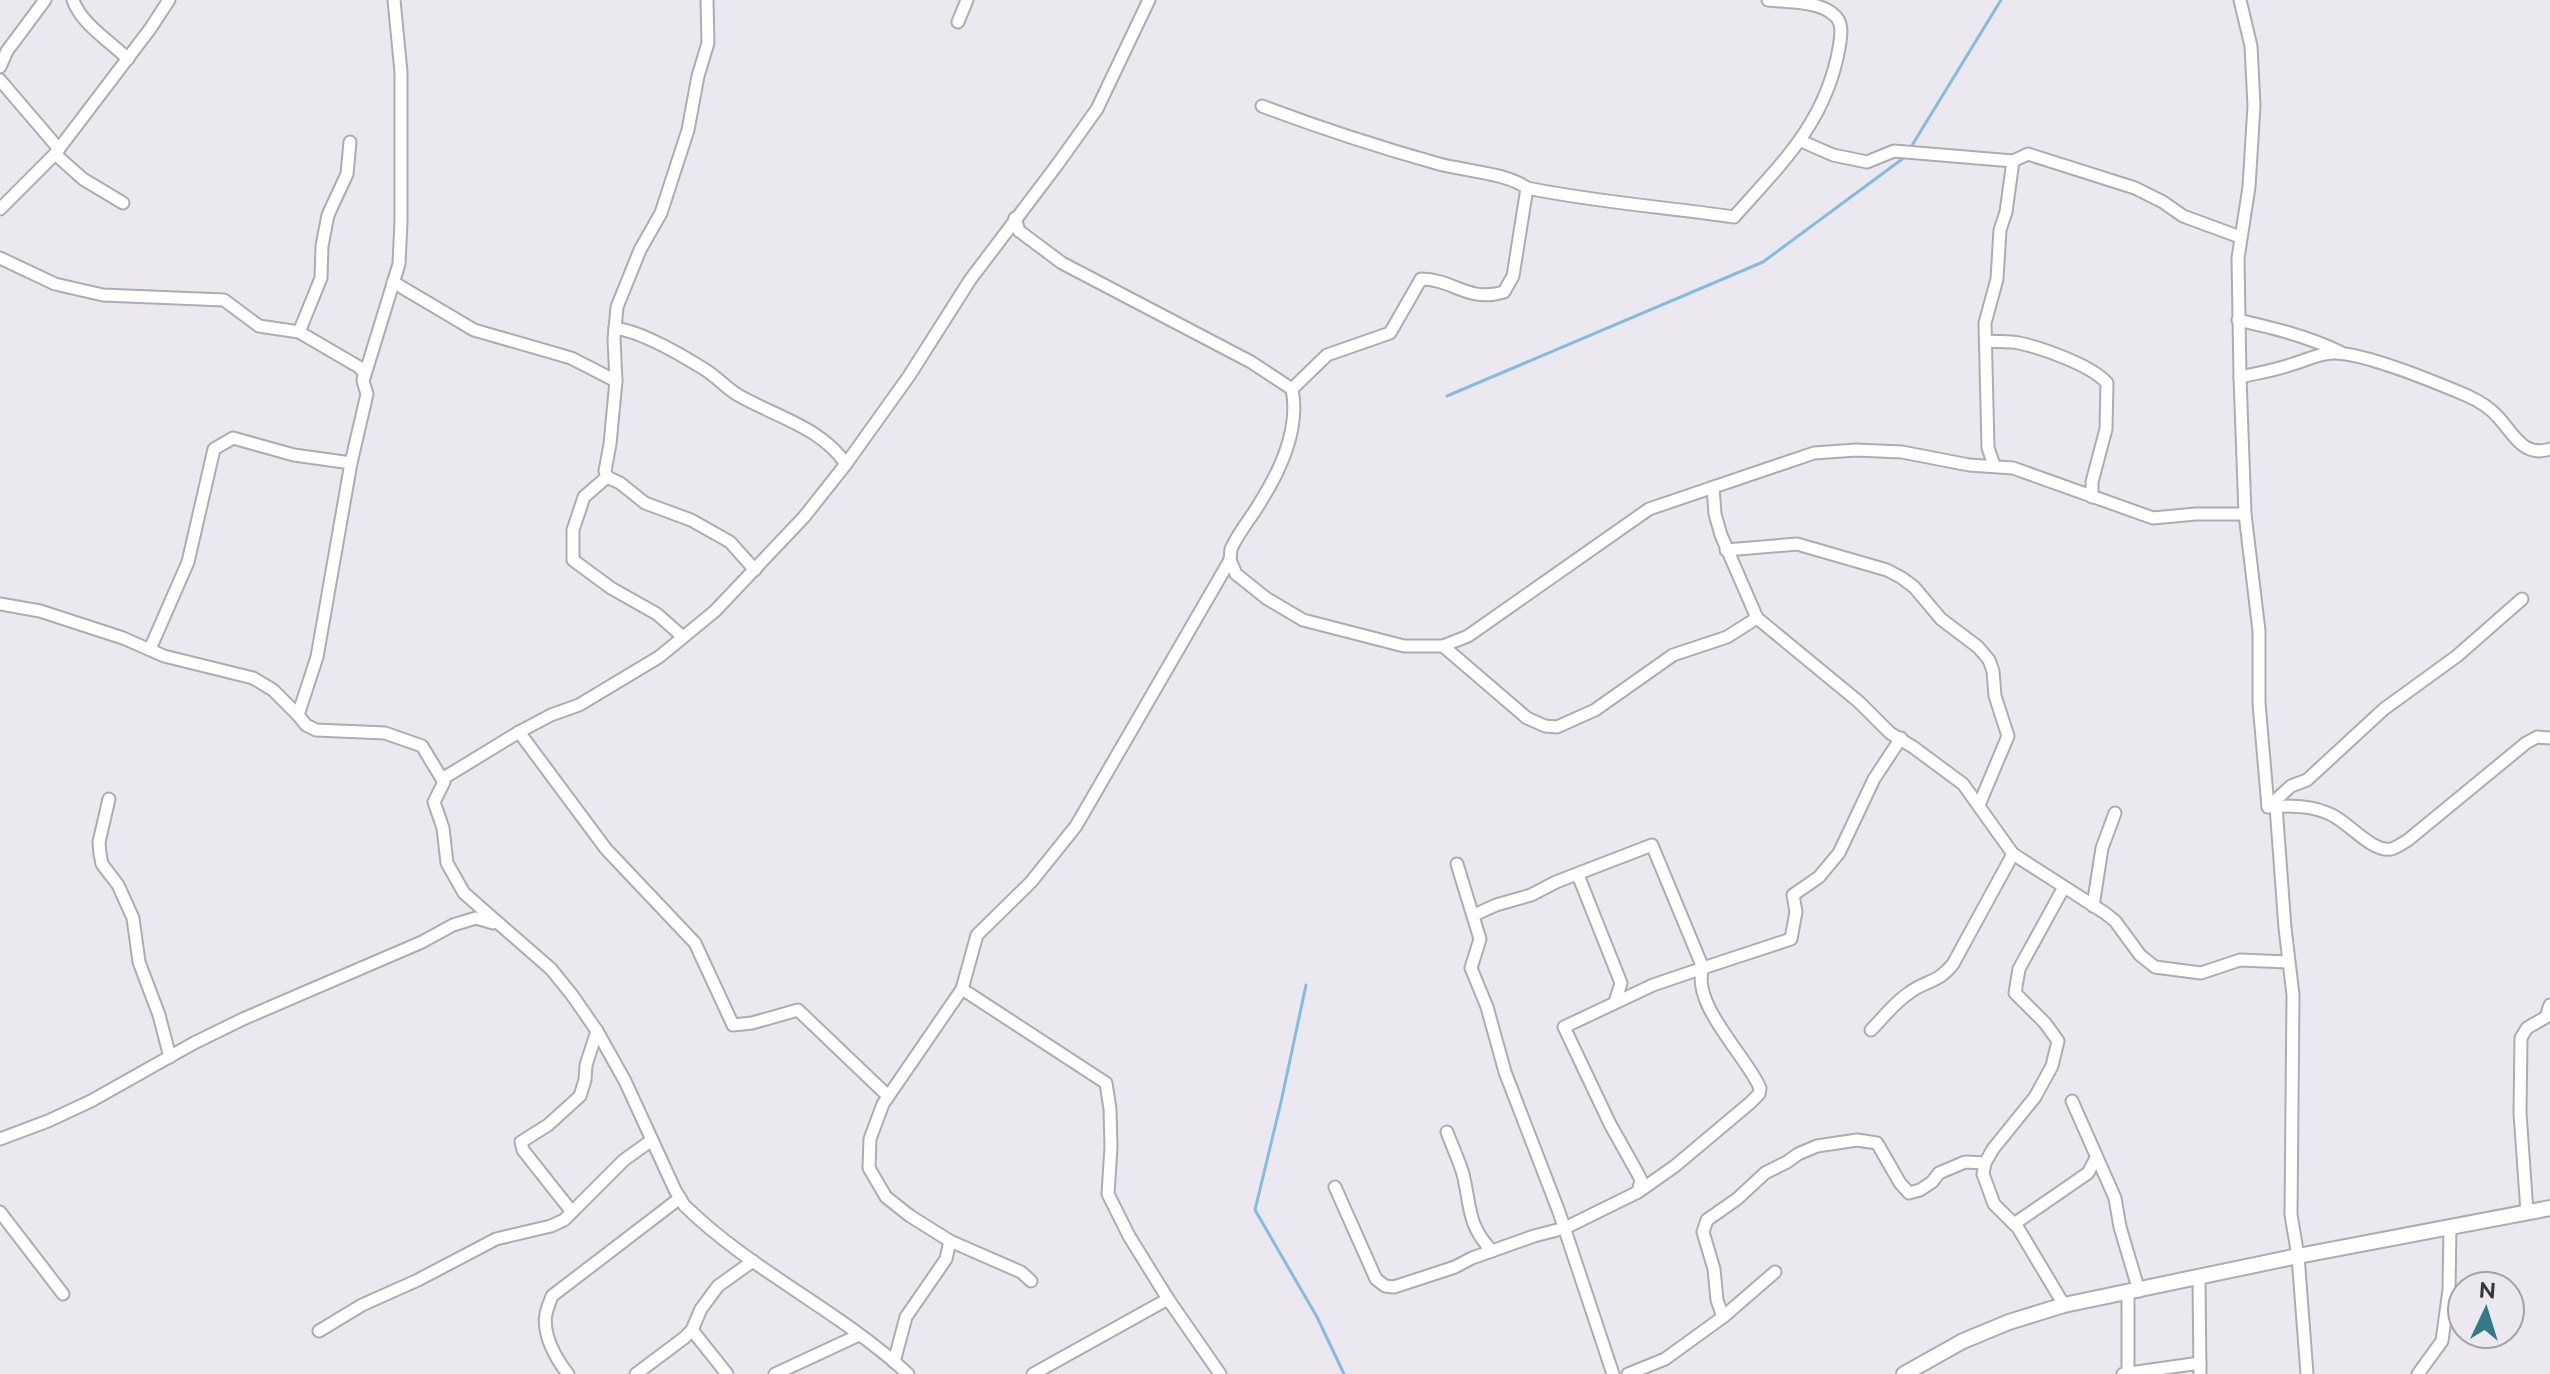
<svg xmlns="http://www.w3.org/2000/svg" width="2550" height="1374" font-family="Raleway,sans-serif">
<rect width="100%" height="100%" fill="#ece8f0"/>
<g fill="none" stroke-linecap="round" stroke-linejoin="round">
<g stroke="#86bbe0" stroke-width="3">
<path d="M1911,147L2001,0"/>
<path d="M1447,396L1763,262L1905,157"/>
<path d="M1306,985L1281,1102L1255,1210L1317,1317L1344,1374"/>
</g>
<g stroke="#afabb3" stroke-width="15">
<g id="minor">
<path d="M73,0C81,24 110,41 128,59"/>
<path d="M2240,0L2251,46L2254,106L2249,187L2238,258L2240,377L2245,514L2259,631V703L2268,807L2276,806L2285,928L2293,995L2291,1215L2298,1256L2307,1374"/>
<path d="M958,22L967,0"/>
<path d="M0,67L7,51L45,0"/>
<path d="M0,80L59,149"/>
<path d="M1262,106C1320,128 1379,147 1439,164C1466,171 1506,173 1527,188L1513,276L1504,292C1467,303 1454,279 1421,279L1390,333L1327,355L1292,389"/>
<path d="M1801,141L1833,155L1867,162L1894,151L2013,161L2006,212L2000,230L1997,279L1985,323L1988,448L1994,465"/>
<path d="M350,142L347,174L328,215L322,246L321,278L299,332L359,367L364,373L363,381L367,394L351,463L317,657L298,715L306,725L316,730L385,733L422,746L442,779"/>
<path d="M55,154L83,179L123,203"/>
<path d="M2013,161L2028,154L2135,188L2163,202L2183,216L2240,237"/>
<path d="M1527,188C1595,202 1665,207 1734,217C1782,163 1826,122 1839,48C1841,36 1844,22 1833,14C1818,1 1787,2 1768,0"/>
<path d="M0,209L55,154L150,29L169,0"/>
<path d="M1015,218L1019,231L1062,263L1251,362L1292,389C1300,428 1281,469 1261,501C1252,517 1239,531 1231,549L1230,560L1236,574L1266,598L1303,620L1404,646H1443L1468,636L1649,509L1814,453L1856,450L1902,452L1969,465L2013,468L2153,518L2196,514H2245"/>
<path d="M0,258L55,284L103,295L224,300L259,326L299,332"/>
<path d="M393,282L474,330L571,358L616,381"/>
<path d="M2238,320C2273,328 2307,336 2340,352"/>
<path d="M615,328C643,332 680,354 704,369C716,376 726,388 738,395C776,417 821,427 846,464"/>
<path d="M1987,341C1997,342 2009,341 2019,343C2042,348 2091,365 2107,383L2106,429L2092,482V497"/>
<path d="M2240,377C2258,373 2276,370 2293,364C2307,360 2319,353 2334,353C2366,353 2437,383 2468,396C2479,401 2490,408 2498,417C2513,433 2523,458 2550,449"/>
<path d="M364,378L399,264L401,221V72L394,0"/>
<path d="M607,477L605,471L610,444L616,381L614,339L617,307L640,250L661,213L688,130L698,76L708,43L707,0"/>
<path d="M607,477L584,497L573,530V560L611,588L657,614L683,637"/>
<path d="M607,477L620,483L645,503L691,520L730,542L755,570"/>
<path d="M1713,487L1715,514L1721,535L1757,618L1859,702L1890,733L1913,747L1963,784L2013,854L2105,913L2115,921L2140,955L2155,967L2201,973L2240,960L2288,962"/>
<path d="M1726,550L1797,544L1887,570L1902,578L1914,587L1941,619L1978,647L1989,660L1993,671L1995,696L2008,736L1979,805"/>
<path d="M0,604L40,611L123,638L164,656L253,678L273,690L298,715"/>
<path d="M1443,646L1527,718L1545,726L1557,727L1595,710L1673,655L1727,637L1757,618"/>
<path d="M150,649L188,562L214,449L233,438L294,455L351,463"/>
<path d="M519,732L606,849L695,943L733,1025L752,1023L798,1010L888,1096"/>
<path d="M109,799L99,842L100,854L102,864L118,885L133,918L139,962L159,1015L170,1057"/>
<path d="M2276,806C2296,806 2314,806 2332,815C2350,824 2372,852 2391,849C2396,848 2403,843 2408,840L2526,743L2537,737L2550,738"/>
<path d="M2268,807L2291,786L2307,780L2384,709L2457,656L2522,599"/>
<path d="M1457,864L1480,939L1471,968L1487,1007L1505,1072L1559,1212L1613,1374"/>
<path d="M1578,875L1621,983L1615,1002"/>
<path d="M2064,887L2019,969L2015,993L2045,1023L2058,1041L2052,1066L2035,1097L1993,1149L1985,1163L1983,1174L1994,1204L2018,1228L2064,1305"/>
<path d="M2093,906L2102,848L2115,813"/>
<path d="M1474,915L1496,905L1531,895L1556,882L1652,845L1703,968L1653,985L1564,1027L1610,1124L1638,1174L1641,1180L1638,1192"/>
<path d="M962,989L1106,1083L1110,1109L1111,1147L1108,1194L1129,1236L1168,1299L1220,1374"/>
<path d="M1871,1030C1883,1018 1895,1002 1909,993C1926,980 1937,984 1953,964L2013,854"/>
<path d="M2072,1101L2115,1198L2120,1227L2139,1291"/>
<path d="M1447,1132C1452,1146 1459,1160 1463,1174C1471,1207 1467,1225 1492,1251"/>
<path d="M0,1139L48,1121L91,1101L194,1043L243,1019L422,942L453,925L476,918L493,923"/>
<path d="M1335,1187L1376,1279L1385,1286L1394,1287L1455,1267L1472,1258L1534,1236L1565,1228L1638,1192L1675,1166L1750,1103L1759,1094L1760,1088C1747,1057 1690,1003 1703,968L1791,939L1796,912L1793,895L1819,877L1839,853L1874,779L1901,738"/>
<path d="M0,1212L63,1294"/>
<path d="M572,1212L523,1150L521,1142L548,1125L580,1096L585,1080L586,1065L597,1031"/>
<path d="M2527,1212L2520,1113L2521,1038L2527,1028L2546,1017L2550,1005"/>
<path d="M2014,1224L2088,1173L2096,1158"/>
<path d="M950,1241L1021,1272L1031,1281"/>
<path d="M2199,1277L2200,1374"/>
<path d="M2128,1293V1373"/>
<path d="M1723,1317L1717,1300L1714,1269L1703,1232L1707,1220L1737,1199L1765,1173L1787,1162L1798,1154L1817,1146L1857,1140L1877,1143L1900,1183L1909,1193L1920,1190L1932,1182L1939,1173L1965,1162L1985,1163"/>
<path d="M692,1330L727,1374"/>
<path d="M319,1331L362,1305L418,1280L496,1239L551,1226L564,1220L624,1160L652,1140"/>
<path d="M894,1362L906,1317L946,1259L950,1241L910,1216L886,1197L869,1168L870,1139L883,1104L962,989L977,935L1031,882L1076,826L1230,560"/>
<path d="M568,1374C556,1359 542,1334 546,1314C547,1308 550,1302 552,1296L680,1198"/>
<path d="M636,1374L684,1338L692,1330L701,1309L718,1286L753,1261"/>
<path d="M775,1374L859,1335"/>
<path d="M908,1374C839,1310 751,1271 684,1205L675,1190L625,1081L597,1031L572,995L551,969L464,893L447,863L443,828L434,802L444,782L442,779L519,732L551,715L579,705L659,657L715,611L804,517L846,464L909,376L970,280L1057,165L1097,109L1149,0"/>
<path d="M1033,1374L1168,1299"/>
<path d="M1628,1374L1665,1359L1723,1317L1775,1272"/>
<path d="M2123,1374L2200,1363"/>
<path d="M2418,1374L2442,1341L2449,1290L2450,1226"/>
</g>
</g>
<g stroke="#afabb3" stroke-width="18">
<path id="tertiary" d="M1904,1374L1963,1341L2009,1322L2064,1305L2298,1256L2550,1208"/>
</g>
<use href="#minor" stroke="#fff" stroke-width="11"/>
<use href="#tertiary" stroke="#fff" stroke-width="14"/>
</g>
<g transform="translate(2486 1310) rotate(4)"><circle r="38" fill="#ece8f0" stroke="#a4a1a7" stroke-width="2"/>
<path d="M0-6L14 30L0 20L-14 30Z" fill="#357a87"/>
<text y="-12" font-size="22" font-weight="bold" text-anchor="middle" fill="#373639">N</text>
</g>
</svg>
